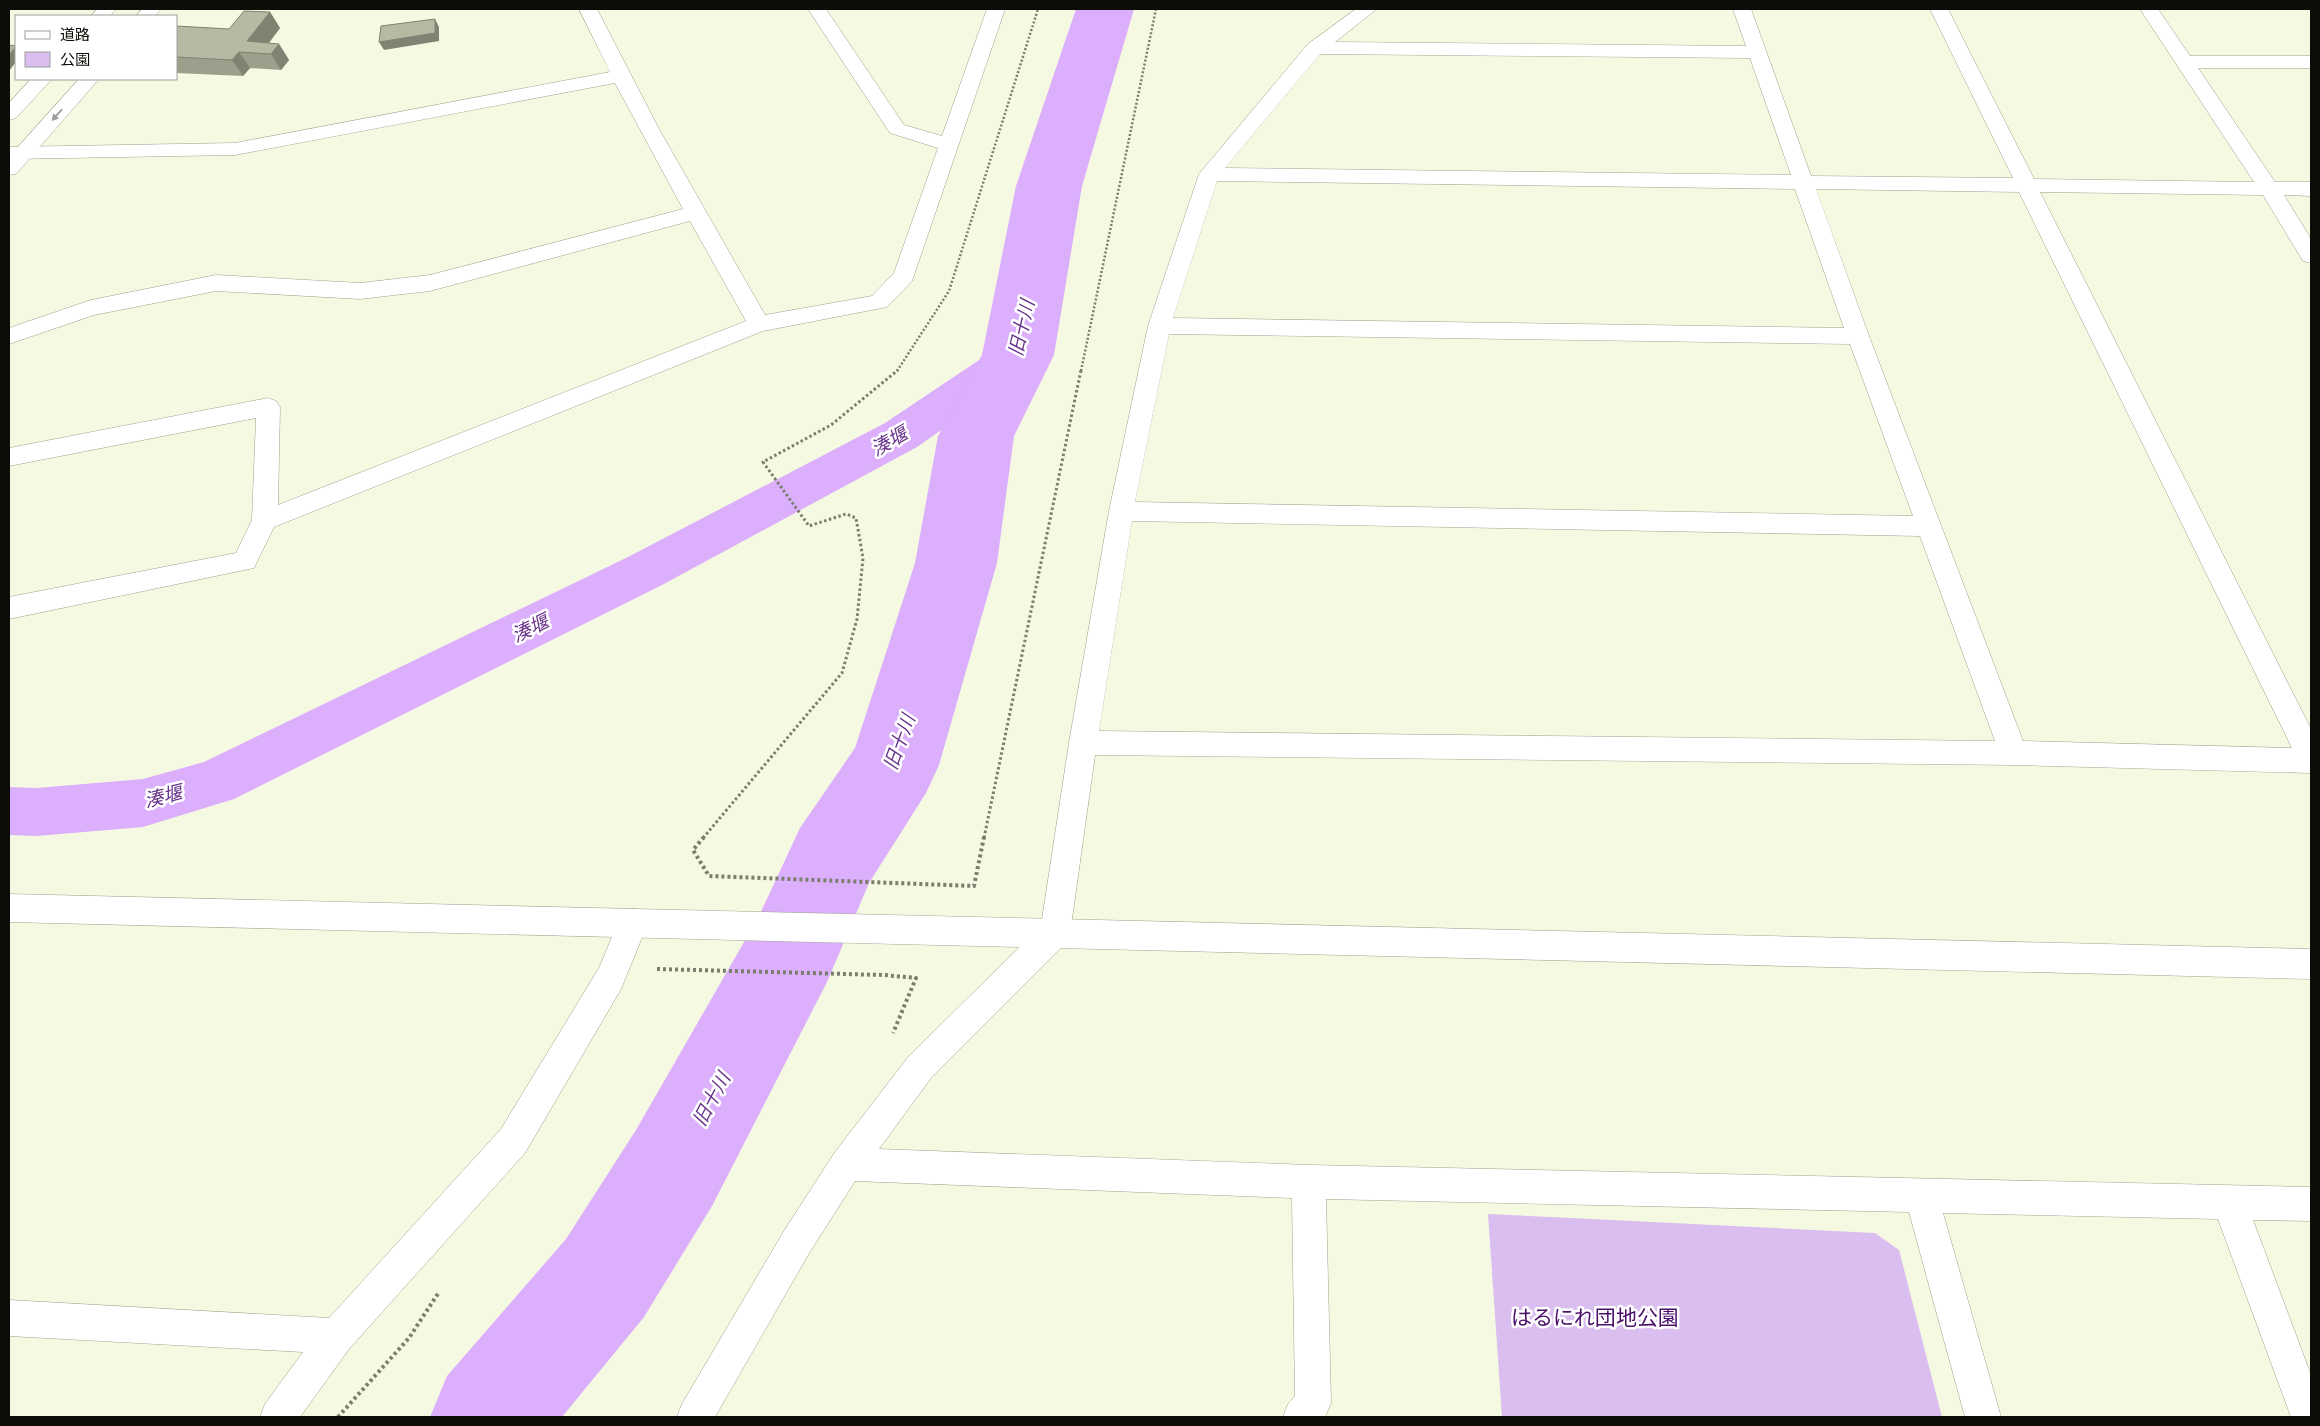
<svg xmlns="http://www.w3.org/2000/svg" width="2320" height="1426" font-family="Commissioner,'Noto Sans JP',sans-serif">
<rect width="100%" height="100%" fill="#f6f9e2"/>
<path fill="#d9beef" d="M1488,1214L1875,1233L1899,1250L1942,1417H1502Z"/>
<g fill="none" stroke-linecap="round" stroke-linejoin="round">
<path fill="#dbaffc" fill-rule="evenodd" d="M1018,340L1033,344L1039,355L1033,366L917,447L662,585L234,799L143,827L37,836L9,835V787L37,788L143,779L204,762L628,557L885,423L1003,344Z"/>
<path fill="#dbaffc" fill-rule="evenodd" d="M1076,9H1134L1082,186L1054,355L1014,436L997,563L939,765L926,793L869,883L827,982L712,1206L644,1317L562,1417H430L447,1376L566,1239L636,1130L759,916L800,828L855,748L915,563L938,436L982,355L1016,186Z"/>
<g stroke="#9ea08a" stroke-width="1">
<g id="minor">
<path d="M579,9H597L659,129L765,315L872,296L894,273L938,148L890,133L808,9H826L904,125L942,136L987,9H1005L912,281L887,307L763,331L274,527L254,568L9,619V597L236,553L252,520L256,418L9,466V448L268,398L276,401L280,407L278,505L746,321L690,221L430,291L360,299L216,291L94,315L9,344V328L91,300L216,275L360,283L430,275L683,209L615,83L235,155L9,159V147L235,143L610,72Z"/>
<path d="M1356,9H1377L1335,42L1746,46L1733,9H1751L1811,176L2013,178L1930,9H1948L2034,179L2254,182L2140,9H2158L2190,56H2311V68H2198L2275,182H2311V196L2284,195L2311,239V263L2303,261L2263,195L2040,192L2311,729V773L2014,765L1095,755L1070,933L1066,943L931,1078L879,1149L1309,1165L2311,1187V1221L2253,1220L2311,1375V1417H2291L2218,1219L1943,1213L2001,1417H1965L1909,1212L1326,1199L1331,1403L1325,1417H1283L1288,1404L1295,1396L1292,1198L855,1181L808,1255L715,1417H677L682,1404L784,1231L835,1152L909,1056L1041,926L1069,743L1109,511L1148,326L1199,174L1308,44ZM1320,54L1750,58L1791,175L1225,168ZM1217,181L1795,189L1844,328L1173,318ZM1816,189L2019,192L2292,748L2023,741L1869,336ZM1169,334L1850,344L1913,516L1135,502ZM1132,521L1920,536L1995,741L1099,731Z"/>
<path d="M633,909L644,913L648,923L621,989L525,1153L349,1349L300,1417H260L265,1404L303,1352L9,1336V1300L329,1318L501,1129L599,968L622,913Z"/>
</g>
</g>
<g stroke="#9ea08a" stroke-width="1">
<g id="tertiary">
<path d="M97,9H116L110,16H91Z"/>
<path d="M142,9H161L155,16H136Z"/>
<path d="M31,79H52L16,118L9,120V103Z"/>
<path d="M79,79H99L16,174L9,175V157Z"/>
<path d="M9,894L2311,949V979L9,922Z"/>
</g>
</g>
<g stroke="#7b7d6f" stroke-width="2.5" stroke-dasharray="2 2" stroke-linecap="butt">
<path d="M897,371L949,291L1038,9"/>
<path d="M1081,371L1156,9"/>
</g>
<g stroke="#7b7d6f" stroke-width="3" stroke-dasharray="2.5 2.5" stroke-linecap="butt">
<path d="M703,838L842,673L857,619L863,558L856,518L846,514L809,526L763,462L831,425L898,370"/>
<path d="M984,838L1081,370"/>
</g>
<g stroke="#7b7d6f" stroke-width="4" stroke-dasharray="3 3" stroke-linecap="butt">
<path d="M704,837L693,850L709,876L974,886L984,837"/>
<path d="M657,969L884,975L916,978L893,1033"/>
<path d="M338,1417L409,1338L439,1292"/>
</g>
<use href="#minor" fill="#fff" fill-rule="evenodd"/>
<use href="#tertiary" fill="#fff" fill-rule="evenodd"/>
</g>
<path fill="#9d9f8c" d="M270,12L280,28L269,43L279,44L289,60L281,70L250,68L243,76L176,73V26L229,29Z"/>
<g fill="#808272">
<path d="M270,12L280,28L261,53L247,41Z"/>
<path d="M435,19L439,27V41L384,50L379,42Z"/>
<path d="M279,44L289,60L281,70L271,54Z"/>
<path d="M16,47V62L9,71V55Z"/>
<path d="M239,52L250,68L243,76L232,60Z"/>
</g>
<g fill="#b7b9a3" stroke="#808272">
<path d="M244,11L270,12L247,41L279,44L271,54L239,52L232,60L176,57V26L229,29Z"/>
<path d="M435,19V33L379,42L381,26Z"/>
<path d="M9,45L16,46L9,55Z"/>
</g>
<defs><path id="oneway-solid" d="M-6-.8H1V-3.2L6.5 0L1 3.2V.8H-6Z" transform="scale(1.25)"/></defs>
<use fill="#9e9e9b" href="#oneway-solid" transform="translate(57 115) rotate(132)"/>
<g text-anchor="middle" stroke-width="5" stroke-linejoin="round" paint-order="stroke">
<g font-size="19" font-style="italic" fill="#68338a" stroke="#fff">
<text transform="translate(1021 328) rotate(-77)" y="7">旧十川</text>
<text transform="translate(889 441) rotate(-30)" y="7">湊堰</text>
<text transform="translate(530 628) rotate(-26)" y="7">湊堰</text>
<text transform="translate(899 742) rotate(-70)" y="7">旧十川</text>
<text transform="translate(163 796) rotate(-14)" y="7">湊堰</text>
<text transform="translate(711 1099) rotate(-62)" y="7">旧十川</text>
</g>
<g font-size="21" fill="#4a1069" stroke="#fff">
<text x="1595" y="1325">はるにれ団地公園</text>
</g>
</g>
<rect width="2320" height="1426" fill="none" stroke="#0c0d06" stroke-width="20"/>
<rect x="15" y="15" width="162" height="65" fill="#ffffff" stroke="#9e9e9b"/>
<rect x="25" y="31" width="25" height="8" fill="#ffffff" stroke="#9e9e9b"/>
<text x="60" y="40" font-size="15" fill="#0c0d06">道路</text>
<rect x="25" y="52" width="25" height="15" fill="#d9beef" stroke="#9e9e9b"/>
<text x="60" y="65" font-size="15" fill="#0c0d06">公園</text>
</svg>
